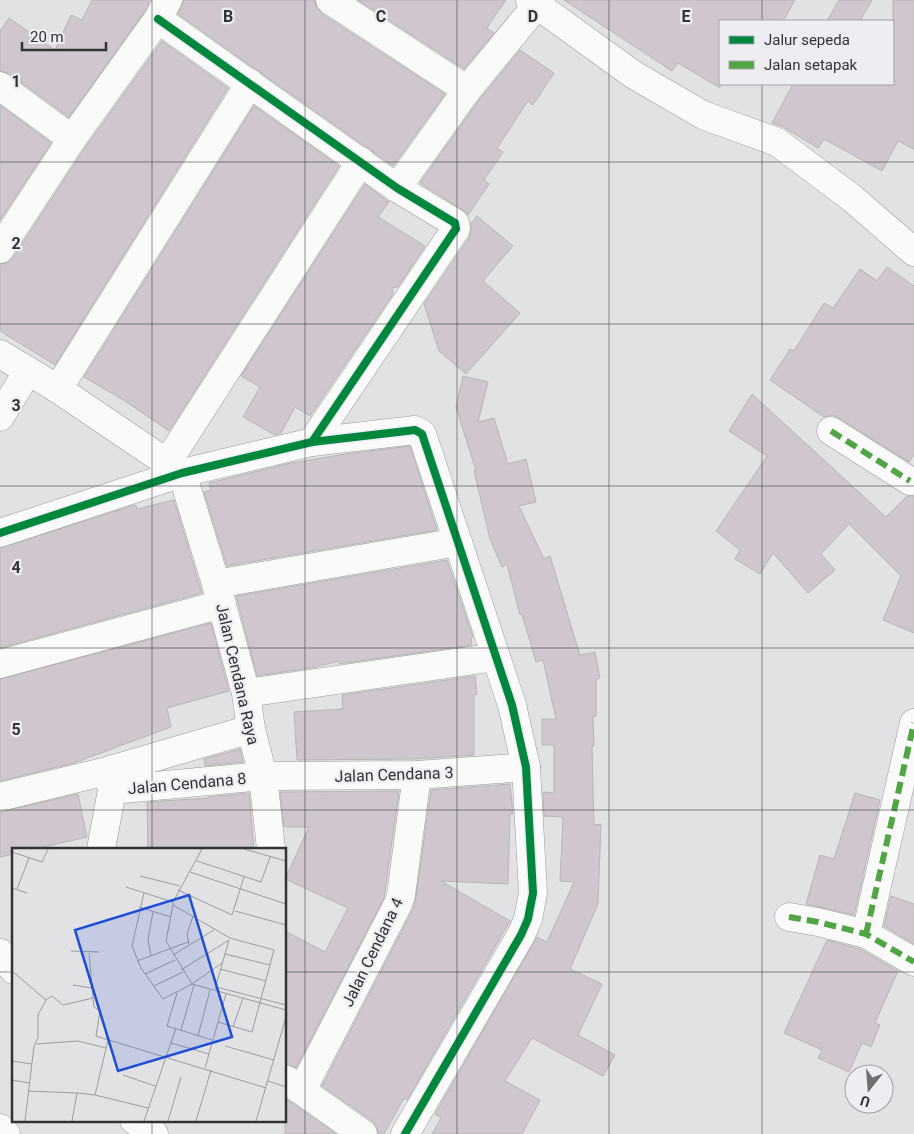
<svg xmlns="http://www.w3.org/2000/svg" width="914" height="1134" font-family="Roboto,sans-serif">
<rect width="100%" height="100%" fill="#e2e1e4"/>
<g fill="#cfc6ce" stroke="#b7b6b7">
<path d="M92,0H150L145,11L69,117L9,73L0,71V31L9,18L55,50L71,15L82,20Z"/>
<path d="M184,0H315L316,7L321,13L445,94L393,166L178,14Z"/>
<path d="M358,0H506L487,28L494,33L464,69Z"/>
<path d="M564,0H795L783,21H720V88L678,63L672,71Z"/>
<path d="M839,0H872L860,21H827Z"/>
<path d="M893,0H914V149L898,141L882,171L824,139L818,148L783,127L772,123L793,84H893Z"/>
<path d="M162,41L228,88L55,365L0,331V264L7,263L13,258L85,148Z"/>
<path d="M520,50L554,73L533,105L528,101L497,148L503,152L484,180L489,184L468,215L463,210L420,183L479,100Z"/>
<path d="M0,105L51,143L0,220Z"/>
<path d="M254,106L339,166L169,431L125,401L84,377Z"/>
<path d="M365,184L389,202L378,217L425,246L398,287L392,288L393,294L310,416L295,407L281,433L275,435L243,417L260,387L241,376Z"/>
<path d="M477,216L513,246L483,281L520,313L466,374L439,351L424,304L469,238L471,232V223Z"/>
<path d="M887,267L914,286V455L909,462L839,418L832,415L824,417L770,380L790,349L794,351L824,303L833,308L860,269L877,281Z"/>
<path d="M463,376L488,382L478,422L494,418L508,464L526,459L536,502L519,506L544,559L550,556L580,655L595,652L600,678L596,679V716H593L594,746H592L594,825L601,824L598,904L570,969L602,984L578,1035L615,1055L603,1076L532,1038L505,1081L540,1100L522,1134H432L441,1118L435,1114L537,937L547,942L574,882L560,881L563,817L544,816L543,792L554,793V745H542V719H556L543,660L536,662L522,614L520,615L507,564L502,567L490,539L474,471H476L456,407Z"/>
<path d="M752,394L886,517L907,496H914V633L883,620L901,576L849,524L821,554L835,570L808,593L773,553L760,574L735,559L740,550L716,531L767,456L729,431Z"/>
<path d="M410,446L437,530L227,566L204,492L211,490L209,483L291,463L346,454Z"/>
<path d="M174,500L202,593L0,648V548L128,507L136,505L137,509Z"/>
<path d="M447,560L473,637L471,638L472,645L339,664V661L316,667L257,676L236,596Z"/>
<path d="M211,623L229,691L167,708L171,727L74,763L0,781V679Z"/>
<path d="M475,676L477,694L474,695V755L416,759L297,760L294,712L343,709L342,695Z"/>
<path d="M240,749L243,762L205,766L204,759Z"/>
<path d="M510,784L513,814H510L508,884L441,881L510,921L407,1100L404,1098L384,1134H378L377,1127L372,1121L322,1086L413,909L416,897L431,790Z"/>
<path d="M399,791L384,898L296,1068L285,1064V931L325,952L348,908L285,879L309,827H284L280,792Z"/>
<path d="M249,793L254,849H148L147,802L209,798V797Z"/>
<path d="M855,793L880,800L854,915L806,904L820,855L834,859Z"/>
<path d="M78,794L87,837L35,849H14V854L0,857V812Z"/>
<path d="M891,896L914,904V944L884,926Z"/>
<path d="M827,940L860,949L898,971L875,1023L880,1025L871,1047L862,1043L849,1072L818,1058L822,1050L784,1033Z"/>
<path d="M285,1098L336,1134H285Z"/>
</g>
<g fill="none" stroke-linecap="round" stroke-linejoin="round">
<g stroke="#9a9a9c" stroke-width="29">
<g id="minor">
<path d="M330,0L467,90"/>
<path d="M530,0L634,75L703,115L777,142L853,199L914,252"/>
<path d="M158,19L397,188L455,223L456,229L453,233L312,442"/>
<path d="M0,86L72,139"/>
<path d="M397,188L467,90L541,0"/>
<path d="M0,249L72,139L158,19L168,0"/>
<path d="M0,354L58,389L182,473L216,584L246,693L251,729L263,776L271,849"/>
<path d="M58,389L250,83"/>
<path d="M0,417L28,371"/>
<path d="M831,431L910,481"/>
<path d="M167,463L361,161"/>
<path d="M0,533L182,473L312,442L415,430L422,434L512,705L526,767L533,893L528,919L521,935L405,1134"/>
<path d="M216,584L458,542"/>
<path d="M0,664L222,604"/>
<path d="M246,693L496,657"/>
<path d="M112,790L263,776L417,775L526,767"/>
<path d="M0,797L107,771L251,729"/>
<path d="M101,849L112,790L107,773"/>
<path d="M789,917L818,922L866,934L914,962"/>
<path d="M866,934L914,723"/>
<path d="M0,953L14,970"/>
<path d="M285,1079L363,1134"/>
<path d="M302,1090L398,904L401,895L417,775"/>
<path d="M134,1120L154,1134"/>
<path d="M0,1128L6,1134"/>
</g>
</g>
<use href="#minor" stroke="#fbfafb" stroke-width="28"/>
<g stroke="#52a544" stroke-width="6" stroke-dasharray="12 6" stroke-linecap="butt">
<path d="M831,431L910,481"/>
<path d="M789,917L818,922L866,934L914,962"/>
<path d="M866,934L914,723"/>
</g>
<g stroke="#eeeef2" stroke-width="11">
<g id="cycleway">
<path d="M158,19L397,188L455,223L456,229L453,233L312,442"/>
<path d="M0,533L182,473L312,442L415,430L422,434L512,705L526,767L533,893L528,919L521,935L405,1134"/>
</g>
</g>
<use href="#cycleway" stroke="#00873e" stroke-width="8"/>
</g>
<path fill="none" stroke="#333335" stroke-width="1" stroke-opacity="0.55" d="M152,0V849M305,0V1134M457,0V1134M609,0V1134M762,0V21M762,84V1134M0,162H914M0,324H914M0,486H914M0,648H914M0,810H914M0,972H14M285,972H914M152,1120V1134"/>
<g text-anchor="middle" stroke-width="4.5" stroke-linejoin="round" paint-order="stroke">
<g font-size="16" fill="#333335" stroke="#eeeef2">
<text transform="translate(238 674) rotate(77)" y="6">Jalan Cendana Raya</text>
<text transform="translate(394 774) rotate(-2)" y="6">Jalan Cendana 3</text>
<text transform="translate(187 783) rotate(-5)" y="6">Jalan Cendana 8</text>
<text transform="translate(372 952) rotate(-64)" y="6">Jalan Cendana 4</text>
</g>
</g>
<g transform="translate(12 848)">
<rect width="274" height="274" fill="#e2e1e4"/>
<path fill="none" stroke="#9c9b9e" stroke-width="1" d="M232,1L274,13M0,4L30,14L36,1M185,13L249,34L258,9M178,24L274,56M128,28L168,38M114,39L161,54V57L218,90L262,102L240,184L206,174M0,40L15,45M5,41L17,10M166,42L220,67L232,29M132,45L120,98L129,120L151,151L180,136L210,115M161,54L190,1M161,57L154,93L180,136L274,162M127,59L159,69M223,63L274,77M177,96L175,86L181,68M59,103L87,104M77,105L81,150M213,106L258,117M161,107L202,82M139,108L136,91L141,64M125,113L176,94M208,121L254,133M169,122L217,92M0,123L34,152M133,126L163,112M61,137L80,140M142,138L171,124M204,139L274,157M203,141L217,92M165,145L155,178L200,192M221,179L231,150M169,182L182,137M186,188L198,142M159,195L197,206M24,196L66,193L94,200M213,198L262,212M0,213L20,216M193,220L214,146M111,227L143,238M0,232L17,235M256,233L274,239M16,243L65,245M83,247L136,260M13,273L22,198L26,190V167L34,152L40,148L51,157L81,150L82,159L88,163L84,188L254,240M60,273L65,245L83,247L96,192M132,273L164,180M156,273L169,229M184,273L199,222M244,273L274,169"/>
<path fill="#1d4ed8" fill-opacity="0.15" stroke="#1d4ed8" stroke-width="2.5" d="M177,47L220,189L106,223L63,82Z"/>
<rect width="274" height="274" fill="none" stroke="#333335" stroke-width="2.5"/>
</g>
<g font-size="16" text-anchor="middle" font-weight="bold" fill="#333335" stroke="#eeeef2" stroke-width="4.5" stroke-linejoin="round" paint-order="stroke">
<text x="228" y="22">B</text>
<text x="381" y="22">C</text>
<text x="533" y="22">D</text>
<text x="686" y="22">E</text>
<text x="16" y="87">1</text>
<text x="16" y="249">2</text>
<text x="16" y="411">3</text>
<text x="16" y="573">4</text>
<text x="16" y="735">5</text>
</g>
<rect x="719" y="20" width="175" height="65" fill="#eeeef2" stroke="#a3a3a6"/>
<rect x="729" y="36" width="25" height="8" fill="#00873e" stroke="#a3a3a6"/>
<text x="764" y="45" font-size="15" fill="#333335">Jalur sepeda</text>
<rect x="729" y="61" width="25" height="8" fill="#52a544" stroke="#a3a3a6"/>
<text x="764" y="70" font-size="15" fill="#333335">Jalan setapak</text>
<g transform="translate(869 1089) rotate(197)"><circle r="24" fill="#eeeef2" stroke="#a3a3a6"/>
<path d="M0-4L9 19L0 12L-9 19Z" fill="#707072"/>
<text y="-8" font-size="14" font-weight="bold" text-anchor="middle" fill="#333335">U</text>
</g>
<path d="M22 42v8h84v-8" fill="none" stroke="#333335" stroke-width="2.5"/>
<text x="30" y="42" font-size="15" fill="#333335" stroke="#eeeef2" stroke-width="4" paint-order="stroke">20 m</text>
</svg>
